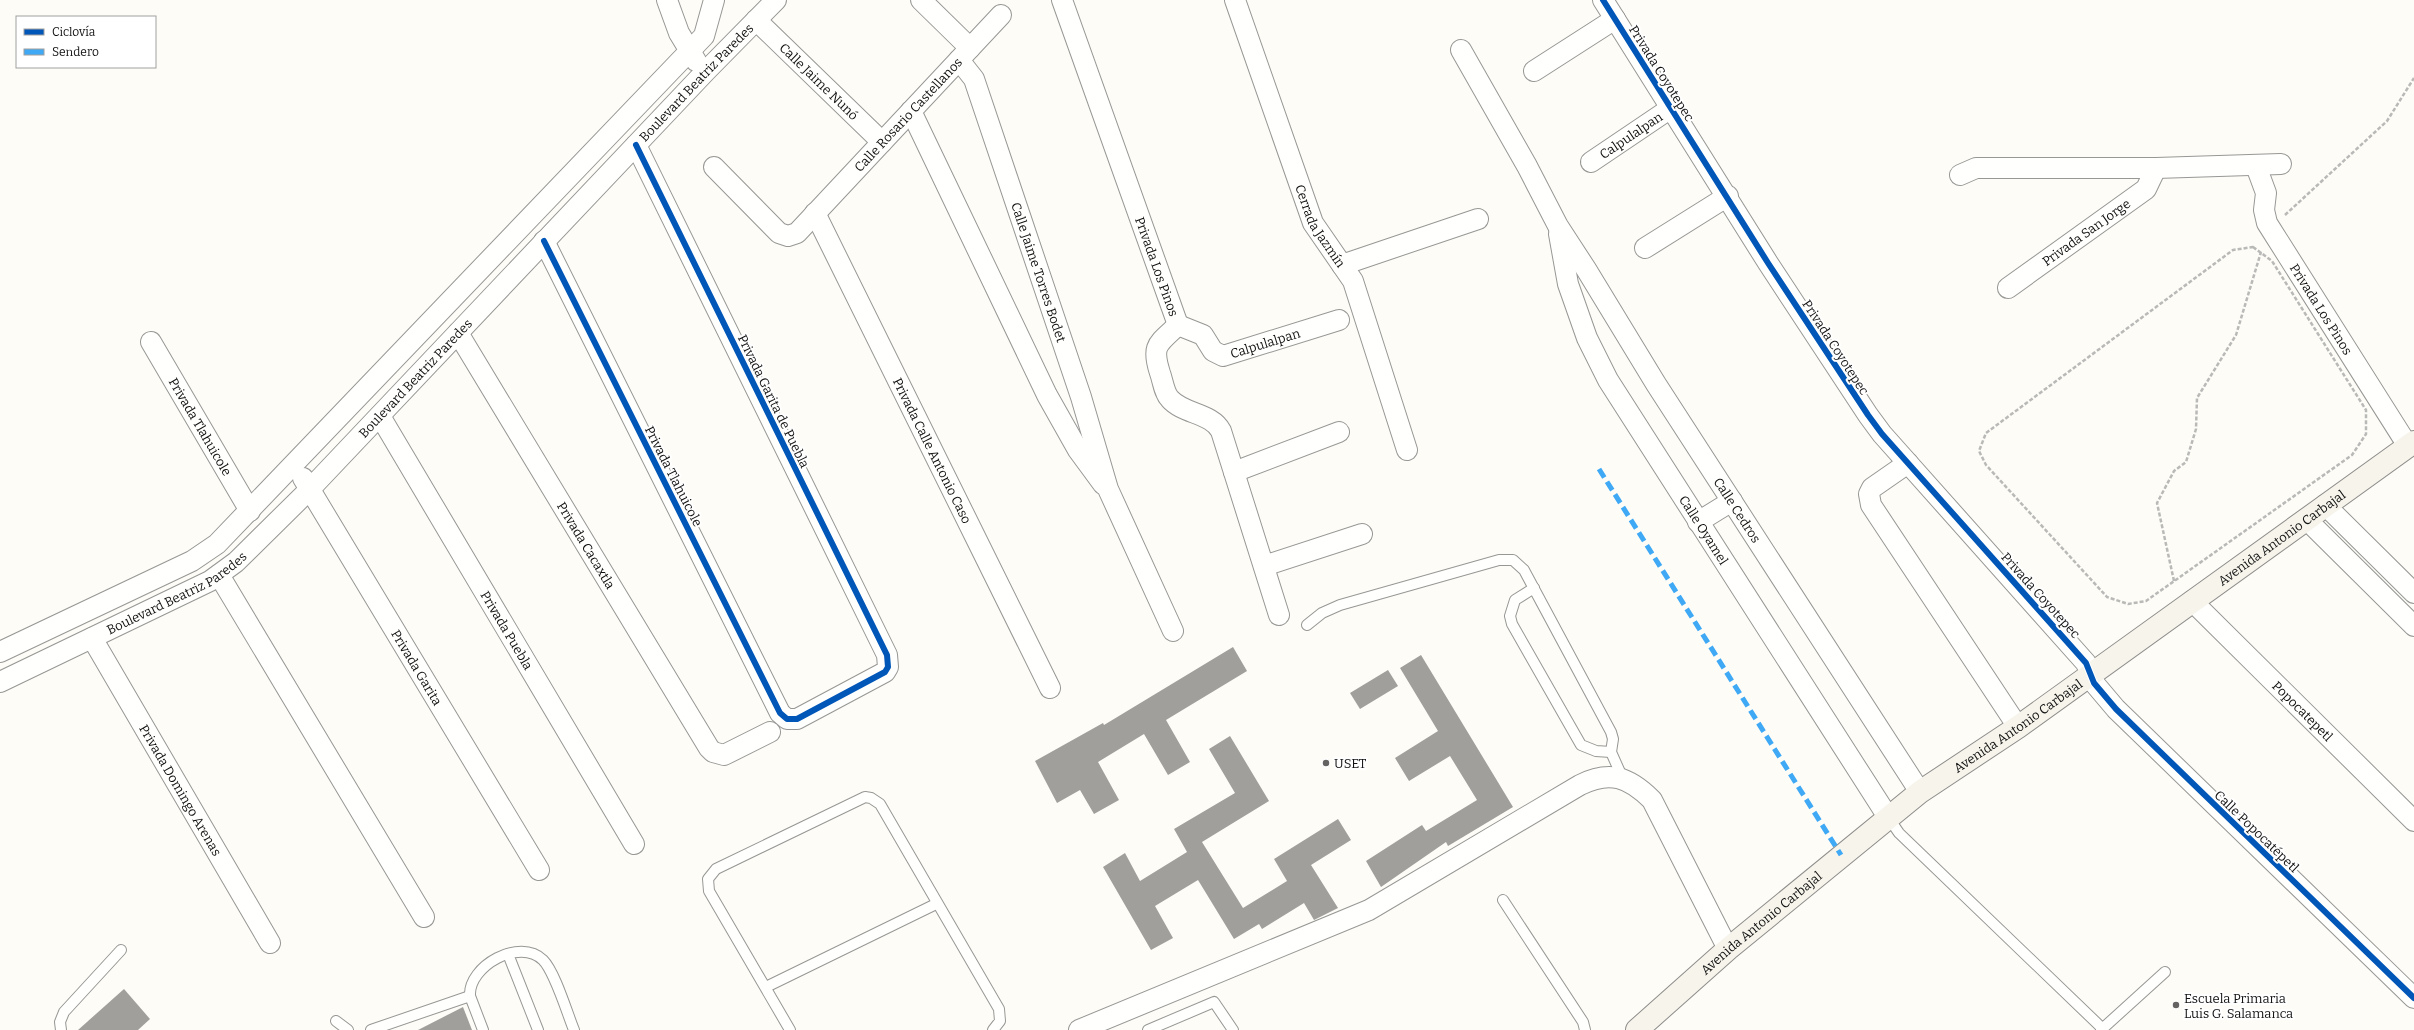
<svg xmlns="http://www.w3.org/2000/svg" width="2414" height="1030" font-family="Bitter,serif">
<rect width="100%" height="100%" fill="#fdfcf7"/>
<g fill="#a19f9c">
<path d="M1233,647L1247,671L1166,720L1190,762L1168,775L1144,734L1098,762L1119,800L1094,814L1080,790L1057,803L1035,761L1103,723L1104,725Z"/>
<path d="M1421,655L1513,807L1448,846L1446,842L1381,887L1366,861L1422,825L1426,831L1477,800L1450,756L1409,781L1395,758L1438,731L1400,668Z"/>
<path d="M1388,670L1398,686L1360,709L1350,693Z"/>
<path d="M1230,736L1269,801L1202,842L1243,908L1287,881L1274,859L1338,819L1351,840L1311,865L1338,908L1314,920L1304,903L1262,929L1259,924L1234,939L1198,880L1155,906L1173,938L1151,950L1103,867L1125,853L1140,881L1187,852L1174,829L1235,793L1209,749Z"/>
<path d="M124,989L150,1019L138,1030H78Z"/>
<path d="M463,1007L472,1030H418Z"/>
</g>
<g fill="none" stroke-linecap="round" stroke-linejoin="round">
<g stroke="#979795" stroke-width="12">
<g id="lane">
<path d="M1534,588L1515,600L1510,616L1512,624L1581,745L1596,751L1611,752"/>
<path d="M1307,625L1322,613L1340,605L1499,560H1513L1524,570L1611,732L1613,739L1611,752L1623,779"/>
<path d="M1888,817L1899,833L2103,1029"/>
<path d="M1503,900L1583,1022L1585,1030"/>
<path d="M508,954L538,1030"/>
<path d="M766,987L936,904"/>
<path d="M470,996C468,966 520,937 543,960C555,972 567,1013 574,1030"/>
<path d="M336,1021L348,1030"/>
<path d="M61,1030L60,1022L64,1012L121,950"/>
<path d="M371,1030L470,996L483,1030"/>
<path d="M790,1030L709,891L708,879L716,869L865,797L871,798L880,804L999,1009L1000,1021L993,1030"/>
<path d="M1148,1030L1214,1002L1233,1030"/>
<path d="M2101,1030L2165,972"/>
</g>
</g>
<g stroke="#979795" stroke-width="22">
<g id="street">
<path d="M667,0L679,33L696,61"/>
<path d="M921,0L970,48"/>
<path id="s1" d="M1062,0L1178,325"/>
<path id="s2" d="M1235,0L1313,223L1353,281L1407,450"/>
<path d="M1603,0L1768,263L1868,415L1882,434L2086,663L2094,683L2116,709L2414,998"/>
<path id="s3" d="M756,20L882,142"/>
<path id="s4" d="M1461,50L1527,166L1558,226L1586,269L1656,384L1920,792"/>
<path id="s5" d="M959,60L974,79L1081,397L1108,489L1173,631"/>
<path d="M1534,71L1615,19"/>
<path d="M911,111L1047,395L1078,450L1103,484"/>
<path id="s6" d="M1591,162L1671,108"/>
<path id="s7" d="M2256,166L2266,193L2264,210L2267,223L2408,446"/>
<path id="s8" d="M714,167L779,233L788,236L797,233L1001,15"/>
<path d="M1960,175L1976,168H2156L2281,164"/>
<path id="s9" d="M815,213L1050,688"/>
<path id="s10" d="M1559,234L1568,284L1587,338L1608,380L1888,817"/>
<path d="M544,241L780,713L787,719H797L885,672L888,667L887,655L636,145"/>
<path d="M1645,248L1728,196"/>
<path d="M1342,265L1478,219"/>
<path id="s11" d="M2008,288L2146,189L2156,168"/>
<path d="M1178,325C1158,344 1151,345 1160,373C1163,381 1164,393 1170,399C1183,414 1212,413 1221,431L1279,615"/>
<path id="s12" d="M1178,325L1203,335L1213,351L1223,356L1339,320"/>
<path id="s13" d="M458,333L709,748L713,752L724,755L770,732"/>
<path id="s14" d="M151,342L250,511"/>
<path id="s15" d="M380,416L634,844"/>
<path d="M1908,463L1872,488L1869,494L1871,505L2018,727"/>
<path d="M1234,472L1339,432"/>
<path id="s16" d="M303,478L539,870"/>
<path d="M2325,505L2414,593"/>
<path d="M2306,519L2414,626"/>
<path d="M1698,522L1732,501"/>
<path d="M1264,566L1362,534"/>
<path d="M219,575L424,917"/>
<path id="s17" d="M2192,601L2414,821"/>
<path id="s18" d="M92,638L270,943"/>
<path d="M0,652L192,561L217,544L704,36L714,0"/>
<path id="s19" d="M0,682L210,581L236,562L310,489L706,71L776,0"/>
<path d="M1079,1030L1369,910L1580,785C1610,770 1629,777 1652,800L1728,949"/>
</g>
</g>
<g stroke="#8e8d8b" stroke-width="24">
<g id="secondary">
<path id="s20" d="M1637,1030L1728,949L1920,792L2018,727L2414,442"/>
</g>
</g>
<g stroke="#b9b9b8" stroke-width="2.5" stroke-dasharray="4 2" stroke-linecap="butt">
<path d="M2285,215L2387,121L2414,78"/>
<path d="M2253,247L2272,261L2366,410V434L2352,455L2146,601L2128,604L2107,597L1986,465L1979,451L1986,433L2233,250Z"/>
<path d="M2174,581L2157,503L2174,471L2186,462L2196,429L2197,398L2236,335L2261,252"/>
</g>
<use href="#lane" stroke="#fffffe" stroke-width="10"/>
<use href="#street" stroke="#fffffe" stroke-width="20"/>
<use href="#secondary" stroke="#f6f4eb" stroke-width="22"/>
<path stroke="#3fa9f5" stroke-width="5" stroke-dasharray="10 5" stroke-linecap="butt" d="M1599,469L1841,855"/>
<g stroke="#fff" stroke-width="8">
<g id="cycleway">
<path d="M1603,0L1768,263L1868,415L1882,434L2086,663L2094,683L2116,709L2414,998"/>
<path d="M544,241L780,713L787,719H797L885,672L888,667L887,655L636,145"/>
</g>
</g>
<use href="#cycleway" stroke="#0057b8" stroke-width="6"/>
</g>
<g fill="#646362" stroke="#fff" stroke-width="1.5">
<circle cx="1326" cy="763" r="4"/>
<circle cx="2176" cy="1005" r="4"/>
</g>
<g text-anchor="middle" stroke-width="4" stroke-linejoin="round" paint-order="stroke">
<g font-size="13" fill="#111" stroke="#fff">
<text transform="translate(1662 73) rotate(58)" y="5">Privada Coyotepec</text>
<text dy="5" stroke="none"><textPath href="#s3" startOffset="88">Calle Jaime Nunó</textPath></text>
<text dy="5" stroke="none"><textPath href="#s19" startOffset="930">Boulevard Beatriz Paredes</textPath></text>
<text dy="5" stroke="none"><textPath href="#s8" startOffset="274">Calle Rosario Castellanos</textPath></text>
<text dy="5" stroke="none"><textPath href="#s6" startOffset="48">Calpulalpan</textPath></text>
<text dy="5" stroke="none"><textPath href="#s2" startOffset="242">Cerrada Jazmín</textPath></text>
<text dy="5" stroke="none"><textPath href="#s11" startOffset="96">Privada San Jorge</textPath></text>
<text dy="5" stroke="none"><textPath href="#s1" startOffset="283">Privada Los Pinos</textPath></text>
<text dy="5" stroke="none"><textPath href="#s5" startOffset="228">Calle Jaime Torres Bodet</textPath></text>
<text dy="5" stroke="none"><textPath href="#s7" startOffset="161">Privada Los Pinos</textPath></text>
<text dy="5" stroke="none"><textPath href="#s12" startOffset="101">Calpulalpan</textPath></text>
<text transform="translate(1836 347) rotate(57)" y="5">Privada Coyotepec</text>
<text dy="5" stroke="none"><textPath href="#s19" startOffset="522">Boulevard Beatriz Paredes</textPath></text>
<text transform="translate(774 401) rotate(64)" y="5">Privada Garita de Puebla</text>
<text dy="5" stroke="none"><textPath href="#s14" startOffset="98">Privada Tlahuicole</textPath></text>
<text dy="5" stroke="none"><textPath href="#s9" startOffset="265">Privada Calle Antonio Caso</textPath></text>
<text transform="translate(674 476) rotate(63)" y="5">Privada Tlahuicole</text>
<text dy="5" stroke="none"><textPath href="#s4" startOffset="537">Calle Cedros</textPath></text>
<text dy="5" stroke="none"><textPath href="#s10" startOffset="333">Calle Oyamel</textPath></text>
<text dy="5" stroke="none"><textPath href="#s20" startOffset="812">Avenida Antonio Carbajal</textPath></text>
<text dy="5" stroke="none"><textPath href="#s13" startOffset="248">Privada Cacaxtla</textPath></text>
<text dy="5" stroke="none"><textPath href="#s19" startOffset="198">Boulevard Beatriz Paredes</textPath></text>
<text transform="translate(2041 595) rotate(48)" y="5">Privada Coyotepec</text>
<text dy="5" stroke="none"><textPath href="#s15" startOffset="249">Privada Puebla</textPath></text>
<text dy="5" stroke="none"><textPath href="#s16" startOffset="221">Privada Garita</textPath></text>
<text dy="5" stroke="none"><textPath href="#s17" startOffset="156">Popocatepetl</textPath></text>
<text dy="5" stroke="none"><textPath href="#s20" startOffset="488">Avenida Antonio Carbajal</textPath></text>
<text dy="5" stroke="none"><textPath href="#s18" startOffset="176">Privada Domingo Arenas</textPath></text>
<text transform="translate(2257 831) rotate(44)" y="5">Calle Popocatépetl</text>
<text dy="5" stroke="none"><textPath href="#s20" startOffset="164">Avenida Antonio Carbajal</textPath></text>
</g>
<g font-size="13" fill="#111" stroke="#fff" text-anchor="start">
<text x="1334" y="768">USET</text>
<text x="2184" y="1003">Escuela Primaria<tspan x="2184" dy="15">Luis G. Salamanca</tspan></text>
</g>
</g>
<rect x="16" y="16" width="140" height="52" fill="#ffffff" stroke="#a0a0a0"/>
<rect x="24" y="29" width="20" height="6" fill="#0057b8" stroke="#a0a0a0"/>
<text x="52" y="36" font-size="12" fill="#111111">Ciclovía</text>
<rect x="24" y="49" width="20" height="6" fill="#3fa9f5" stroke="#a0a0a0"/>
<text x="52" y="56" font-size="12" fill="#111111">Sendero</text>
</svg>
